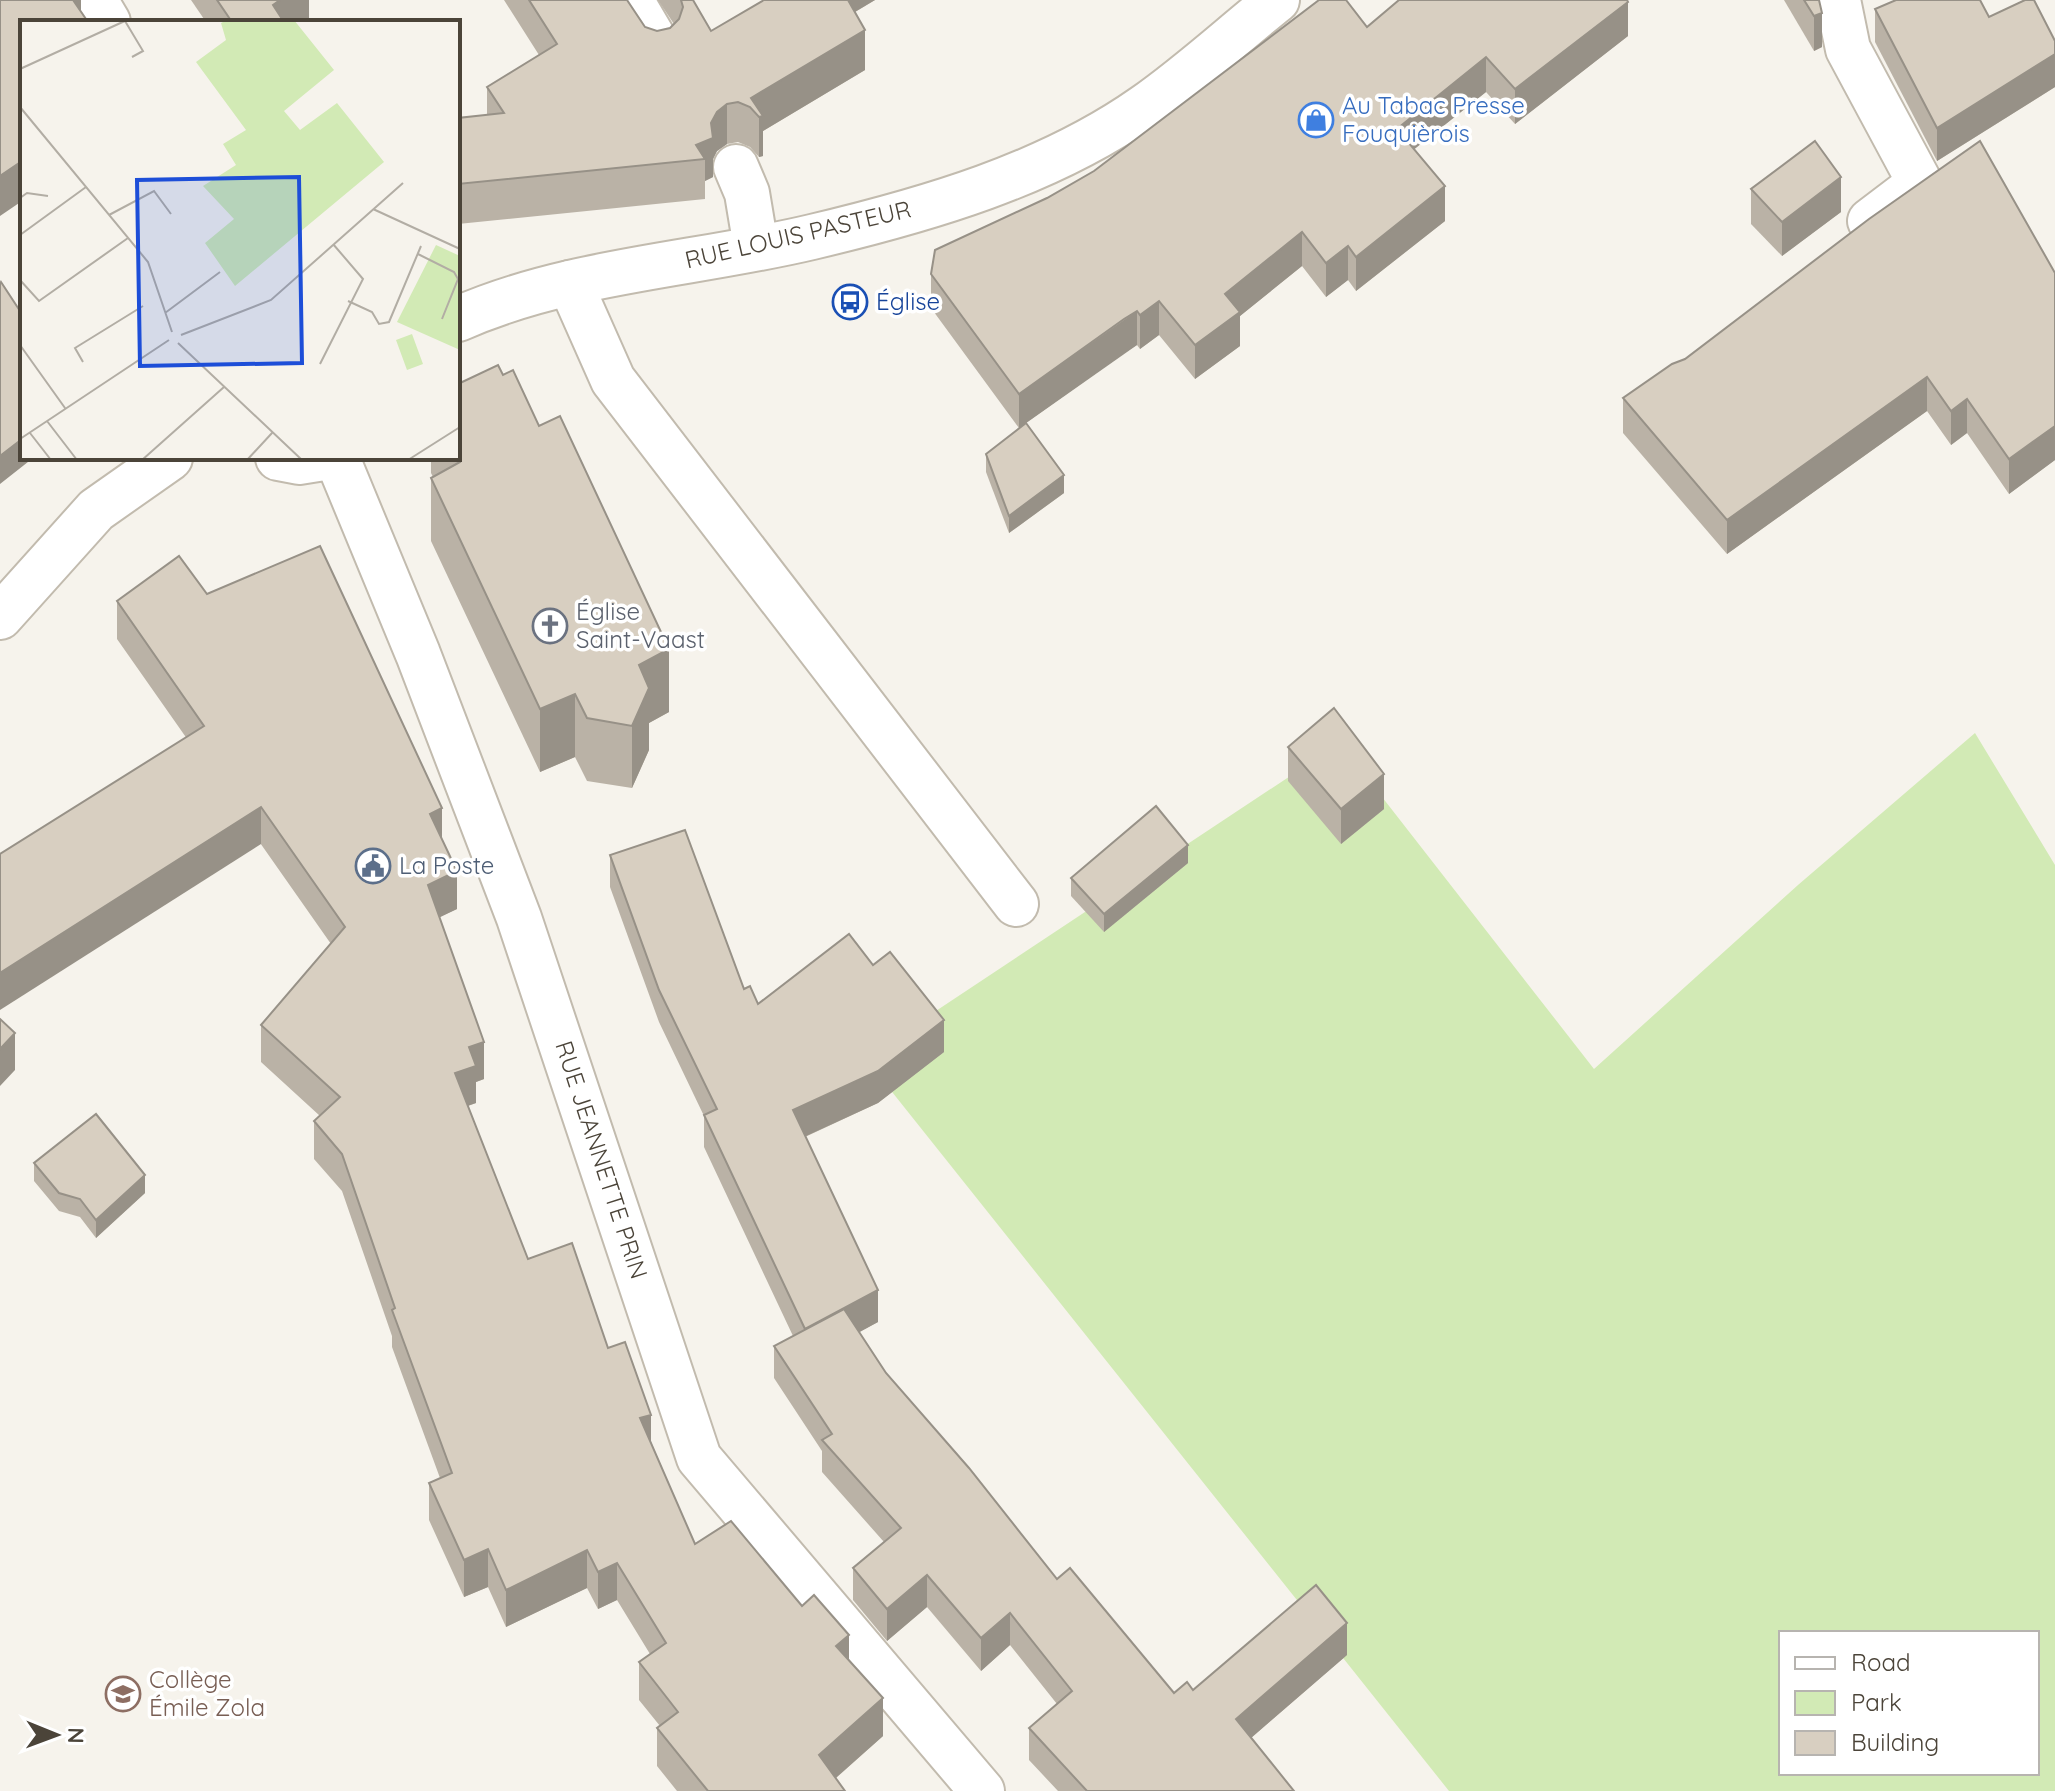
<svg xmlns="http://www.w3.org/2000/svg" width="2055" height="1791" font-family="Quicksand,sans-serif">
<rect width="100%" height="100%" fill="#f6f3ec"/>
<path fill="#d2eab5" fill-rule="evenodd" d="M1975,733L2055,865V1791H1449L865,1058L1340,743L1594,1069L1798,885ZM1781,1633H2037V1773H1781Z"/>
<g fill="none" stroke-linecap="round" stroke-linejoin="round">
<g stroke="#c2bbae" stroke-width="48">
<g id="minor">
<path d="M631,0L658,46"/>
<path d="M1838,0L1848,49L1920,183L1870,221"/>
<path d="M736,167L747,193L756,247"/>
<path d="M570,283L613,380L1016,904"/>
<path d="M337,458L418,654L519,918L699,1458L982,1791"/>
</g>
</g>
<g stroke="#c2bbae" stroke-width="48">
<g id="tertiary">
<path d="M95,0L108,22"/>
<path d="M458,319C569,270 695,265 812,237C926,210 1047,175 1144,107C1190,75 1233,35 1277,0"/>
<path d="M278,458L299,462L324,458"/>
<path d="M0,617L96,510L170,458"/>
</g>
</g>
<use href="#minor" stroke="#fff" stroke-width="44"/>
<use href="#tertiary" stroke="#fff" stroke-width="44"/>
</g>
<g fill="#bab2a6">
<path d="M191,0H309V20L307,22H206Z"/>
<path d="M504,0H627L645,27L657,31L670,28L674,24L658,0H693L711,31L764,0H875L855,12L865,70L763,131V156L759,157L750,147L738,142L727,144L717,151L713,159V177L705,181V199L458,224V118L487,115V87L539,55Z"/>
<path d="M1784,0H1819L1822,47L1814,51Z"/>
<path d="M1875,9L1989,17L2055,41V87L1937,161L1875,42Z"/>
<path d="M1367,27L1628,36L1515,124L1486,92L1414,149L1445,221L1356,291L1348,280L1326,297L1302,266L1240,316V346L1195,379L1159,335L1140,349L1137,345L1124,353L1019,428L931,308V274L1047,198Z"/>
<path d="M1751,189L1841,212L1782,256L1751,224Z"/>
<path d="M2055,273V460L2009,494L1967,433L1951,445L1927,411L1727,554L1623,433V398Z"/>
<path d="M986,454L1064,493L1009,533L986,472Z"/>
<path d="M431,458H458L669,712L649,723V750L632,788L587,781L575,757L540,772L431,541V478L433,477L431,473Z"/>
<path d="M207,594L442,839L457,909L439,917L484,1079L476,1082V1103L468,1106L528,1259L608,1348L651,1442L695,1544L802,1606L849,1660L883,1736L836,1778L845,1791H677L657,1766V1728L660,1726L639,1700V1662L650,1654L617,1600L598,1609L587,1588L506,1627L488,1587L464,1597L429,1520V1483L440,1478L392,1347V1336L342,1191L314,1159V1121L320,1116L261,1062V1025L331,944L117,639V601Z"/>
<path d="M1288,747L1384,809L1341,844L1288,781Z"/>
<path d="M610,855L758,1004L873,965L944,1052L878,1103L805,1137L878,1322L859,1332L886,1373L1057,1579L1174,1693L1193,1690L1347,1655L1251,1738L1294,1791H1058L1029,1760V1728L1057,1704L1010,1645L981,1671L927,1607L887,1641L853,1600V1568L884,1542L822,1472V1451L774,1378V1346L793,1336L704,1147V1116L659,1022L610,887Z"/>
<path d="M1188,863L1104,932L1071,896V878Z"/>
<path d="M34,1163L145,1193L96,1238L80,1217L59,1211L34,1181Z"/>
</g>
<g fill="#979187">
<path d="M69,0H81V22Z"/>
<path d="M280,0H309V20L307,22H273V5Z"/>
<path d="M838,0H875L838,22Z"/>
<path d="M1628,2V36L1515,124V89Z"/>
<path d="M1822,13V47L1814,51V16Z"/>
<path d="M865,30V70L763,131V156L759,157V117L751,98Z"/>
<path d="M2055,54V87L1937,161V128Z"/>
<path d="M1486,57V92L1397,163V129Z"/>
<path d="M727,104V144L717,151L713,159V177L705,181V159L696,145L711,123L717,112Z"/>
<path d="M22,161V201L0,216V176Z"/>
<path d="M1841,177V212L1782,256V222Z"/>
<path d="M1445,186V221L1356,291V257Z"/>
<path d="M1302,232V266L1240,316V346L1195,379V345L1225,294Z"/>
<path d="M1348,246V280L1326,297V263Z"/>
<path d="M1159,301V335L1140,349V315Z"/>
<path d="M1137,311V345L1019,428V394Z"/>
<path d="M1927,377V411L1727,554V520Z"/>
<path d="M1967,399V433L1951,445V411Z"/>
<path d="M2055,426V460L2009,494V459Z"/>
<path d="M22,439V458H33L0,484V456Z"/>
<path d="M1064,475V493L1009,533V516Z"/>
<path d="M669,649V712L649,723V750L632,788V726L639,665Z"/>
<path d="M575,694V757L540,772V709Z"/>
<path d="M1384,774V809L1341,844V809Z"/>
<path d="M261,807V844L0,1010V973Z"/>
<path d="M442,808V845L430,814Z"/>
<path d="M1188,845V863L1104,932V914Z"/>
<path d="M457,871V909L428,923V885Z"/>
<path d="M944,1020V1052L878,1103L793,1142V1110Z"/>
<path d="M15,1033V1070L0,1086V1049Z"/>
<path d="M484,1042V1079L476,1082V1103L455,1110V1073L469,1047Z"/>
<path d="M145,1175V1193L96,1238V1220Z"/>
<path d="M878,1290V1322L805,1362V1329Z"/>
<path d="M651,1415V1452L640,1418Z"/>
<path d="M488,1549V1587L464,1597V1560Z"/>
<path d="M587,1550V1588L506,1627V1590Z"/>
<path d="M617,1563V1600L598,1609V1572Z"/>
<path d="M927,1575V1607L887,1641V1609Z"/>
<path d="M1010,1613V1645L981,1671V1638Z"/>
<path d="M1347,1623V1655L1236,1751V1719Z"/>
<path d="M849,1635V1673L836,1646Z"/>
<path d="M883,1698V1736L821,1791L819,1755Z"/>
</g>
<g fill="#d8cfc1" stroke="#979187" stroke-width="2">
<path d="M0,0H73L88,22H22V161L0,176Z"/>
<path d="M217,0H280L273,5L284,22H232Z"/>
<path d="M529,0H627L645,27L657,31L670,28L679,19L683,7L681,0H693L711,31L764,0H848L865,30L751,98L763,116L759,117L750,107L738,102L727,104L717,112L711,123L713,138L696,145L705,159L458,184V118L504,113L487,87L557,44Z"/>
<path d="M1319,0H1346L1367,27L1399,0H1627L1628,2L1515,89L1486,57L1397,129L1445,186L1356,257L1348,246L1326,263L1302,232L1225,294L1240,312L1195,345L1159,301L1140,315L1137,311L1124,319L1019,394L931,274L935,250L1047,198L1094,171Z"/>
<path d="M1804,0H1819L1822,13L1814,16Z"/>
<path d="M1896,0H1980L1989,17L2025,0H2034L2055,41V54L1937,128L1875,9Z"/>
<path d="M1815,141L1841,177L1782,222L1751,189Z"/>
<path d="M1980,141L2055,273V426L2009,459L1967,399L1951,411L1927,377L1727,520L1623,398L1672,364L1685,359L1869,219Z"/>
<path d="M1,282L22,314V439L0,456V284Z"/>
<path d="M498,365L503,375L513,370L539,426L560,416L669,649L639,665L649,688L632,726L587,718L575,694L540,709L431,478L460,462L458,457V384Z"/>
<path d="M1026,423L1064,475L1009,516L986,454Z"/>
<path d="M320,546L442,808L430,814L457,871L428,885L484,1042L469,1047L476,1066L455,1073L528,1259L572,1243L608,1348L625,1342L651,1415L640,1418L695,1544L731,1521L802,1606L814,1595L849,1635L836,1646L883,1698L819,1755L845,1791H708L657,1728L678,1712L639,1662L666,1643L617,1563L598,1572L587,1550L506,1590L488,1549L464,1560L429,1483L452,1473L392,1310L395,1308L342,1154L314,1121L340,1097L261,1025L345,927L261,807L0,973V854L204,726L117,601L179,556L207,594Z"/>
<path d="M1334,708L1384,774L1341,809L1288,747Z"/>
<path d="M1156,806L1188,845L1104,914L1071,878Z"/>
<path d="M685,830L744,989L750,986L758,1004L849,934L873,965L890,952L944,1020L878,1071L793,1110L878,1290L805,1329L704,1115L717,1109L659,990L610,855Z"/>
<path d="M0,1019L15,1033L0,1049Z"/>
<path d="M96,1114L145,1175L96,1220L80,1199L59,1193L34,1163Z"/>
<path d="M844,1309L886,1373L969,1468L1057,1579L1070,1568L1174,1693L1187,1682L1193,1690L1316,1585L1347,1623L1236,1719L1294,1791H1087L1029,1728L1072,1691L1010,1613L981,1638L927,1575L887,1609L853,1568L901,1528L822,1440L832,1434L774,1346Z"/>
</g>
<defs>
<g id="shop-ring" transform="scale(1.8)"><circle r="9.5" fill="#fff" stroke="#3f7fe0" stroke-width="1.5"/><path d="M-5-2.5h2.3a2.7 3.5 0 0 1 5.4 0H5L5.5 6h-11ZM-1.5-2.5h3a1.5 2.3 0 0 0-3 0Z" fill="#3f7fe0"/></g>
<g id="bus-ring" transform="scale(1.8)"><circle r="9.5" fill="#fff" stroke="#1a4fb4" stroke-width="1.5"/><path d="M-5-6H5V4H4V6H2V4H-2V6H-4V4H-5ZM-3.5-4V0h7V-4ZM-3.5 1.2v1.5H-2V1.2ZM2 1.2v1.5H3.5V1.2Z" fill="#1a4fb4"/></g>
<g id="church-ring" transform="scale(1.8)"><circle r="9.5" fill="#fff" stroke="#6b7280" stroke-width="1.5"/><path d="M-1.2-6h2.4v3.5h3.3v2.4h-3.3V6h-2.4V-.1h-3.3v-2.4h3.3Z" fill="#6b7280"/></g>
<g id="civic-ring" transform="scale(1.8)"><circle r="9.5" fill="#fff" stroke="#5c6f8a" stroke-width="1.5"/><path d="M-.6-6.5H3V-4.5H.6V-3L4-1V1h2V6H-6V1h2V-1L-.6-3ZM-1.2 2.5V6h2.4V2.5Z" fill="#5c6f8a"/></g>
<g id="school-ring" transform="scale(1.8)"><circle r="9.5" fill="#fff" stroke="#8d6e63" stroke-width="1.5"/><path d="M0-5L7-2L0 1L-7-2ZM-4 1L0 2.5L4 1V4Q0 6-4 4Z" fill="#8d6e63"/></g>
</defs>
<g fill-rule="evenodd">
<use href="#shop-ring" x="1316" y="120"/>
<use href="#bus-ring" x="850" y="302"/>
<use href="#church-ring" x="550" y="626"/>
<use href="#civic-ring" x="373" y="866"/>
<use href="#school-ring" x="123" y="1694"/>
</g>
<g text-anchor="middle" stroke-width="7" stroke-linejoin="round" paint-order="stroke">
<g font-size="24" fill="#366cbe" stroke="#fff" text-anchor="start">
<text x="1342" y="114">Au Tabac Presse<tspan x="1342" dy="28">Fouquièrois</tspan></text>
</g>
<g font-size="24" fill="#4b4439" stroke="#fff">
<text transform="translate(798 235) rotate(-13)" y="8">RUE LOUIS PASTEUR</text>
<text transform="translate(601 1160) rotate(72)" y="8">RUE JEANNETTE PRIN</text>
</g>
<g font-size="24" fill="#164399" stroke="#fff" text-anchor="start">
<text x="876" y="310">Église</text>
</g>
<g font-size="24" fill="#5b616d" stroke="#fff" text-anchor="start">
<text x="576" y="620">Église<tspan x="576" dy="28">Saint-Vaast</tspan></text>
</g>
<g font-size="24" fill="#4e5e75" stroke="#fff" text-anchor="start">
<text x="399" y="874">La Poste</text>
</g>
<g font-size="24" fill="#785e54" stroke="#fff" text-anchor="start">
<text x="149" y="1688">Collège<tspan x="149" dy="28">Émile Zola</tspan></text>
</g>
</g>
<g transform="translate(20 20)">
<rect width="440" height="440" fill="#f6f3ec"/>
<path d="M207,0H274L314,50L264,91L280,110L317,83L364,142L215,266L185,223L214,199L183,166L216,145L203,124L226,110L176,42L206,20L201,3ZM416,225L440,236V330L377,302ZM392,314L403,344L387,350L376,320Z" fill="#d2eab5"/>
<path fill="none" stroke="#b2ada4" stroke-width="2" d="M105,1L123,31L112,37M0,49L107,0M0,87L128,242L152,312M0,178L7,173L28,176M353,189L440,229M89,195L134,171L151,194M0,215L66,167M398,234L434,252L438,259L422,299M0,260L19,281L108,218M328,281L352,292L359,304L369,302L401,226M145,293L200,252M161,315L251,280L383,163M158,323L282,440M0,325L45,388M63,342L55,328L123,286M300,344L343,259L313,224M27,401L57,440M10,413L31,440M0,419L149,320M122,440L204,367M227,440L252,413M388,440L440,407"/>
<path fill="#1d4ed8" fill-opacity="0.15" stroke="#1d4ed8" stroke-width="4" d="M279,157L282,343L120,346L117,160Z"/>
<rect width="440" height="440" fill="none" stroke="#4b4439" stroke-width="4"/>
</g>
<rect x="1779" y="1631" width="260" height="144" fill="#ffffff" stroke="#b7b4b0" stroke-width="2"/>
<rect x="1795" y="1657" width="40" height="12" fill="#ffffff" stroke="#b7b4b0" stroke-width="2"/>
<text x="1851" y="1671" font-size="24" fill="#4b4439">Road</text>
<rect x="1795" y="1691" width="40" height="24" fill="#d2eab5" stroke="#b7b4b0" stroke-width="2"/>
<text x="1851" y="1711" font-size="24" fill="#4b4439">Park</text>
<rect x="1795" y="1731" width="40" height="24" fill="#d8cfc1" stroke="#b7b4b0" stroke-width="2"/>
<text x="1851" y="1751" font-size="24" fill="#4b4439">Building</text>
<g transform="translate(56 1735) rotate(91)" stroke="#ffffff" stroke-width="6" paint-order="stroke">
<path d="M0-6L14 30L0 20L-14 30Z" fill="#4b4439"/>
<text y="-12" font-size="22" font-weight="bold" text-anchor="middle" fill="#4b4439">N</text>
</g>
</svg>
